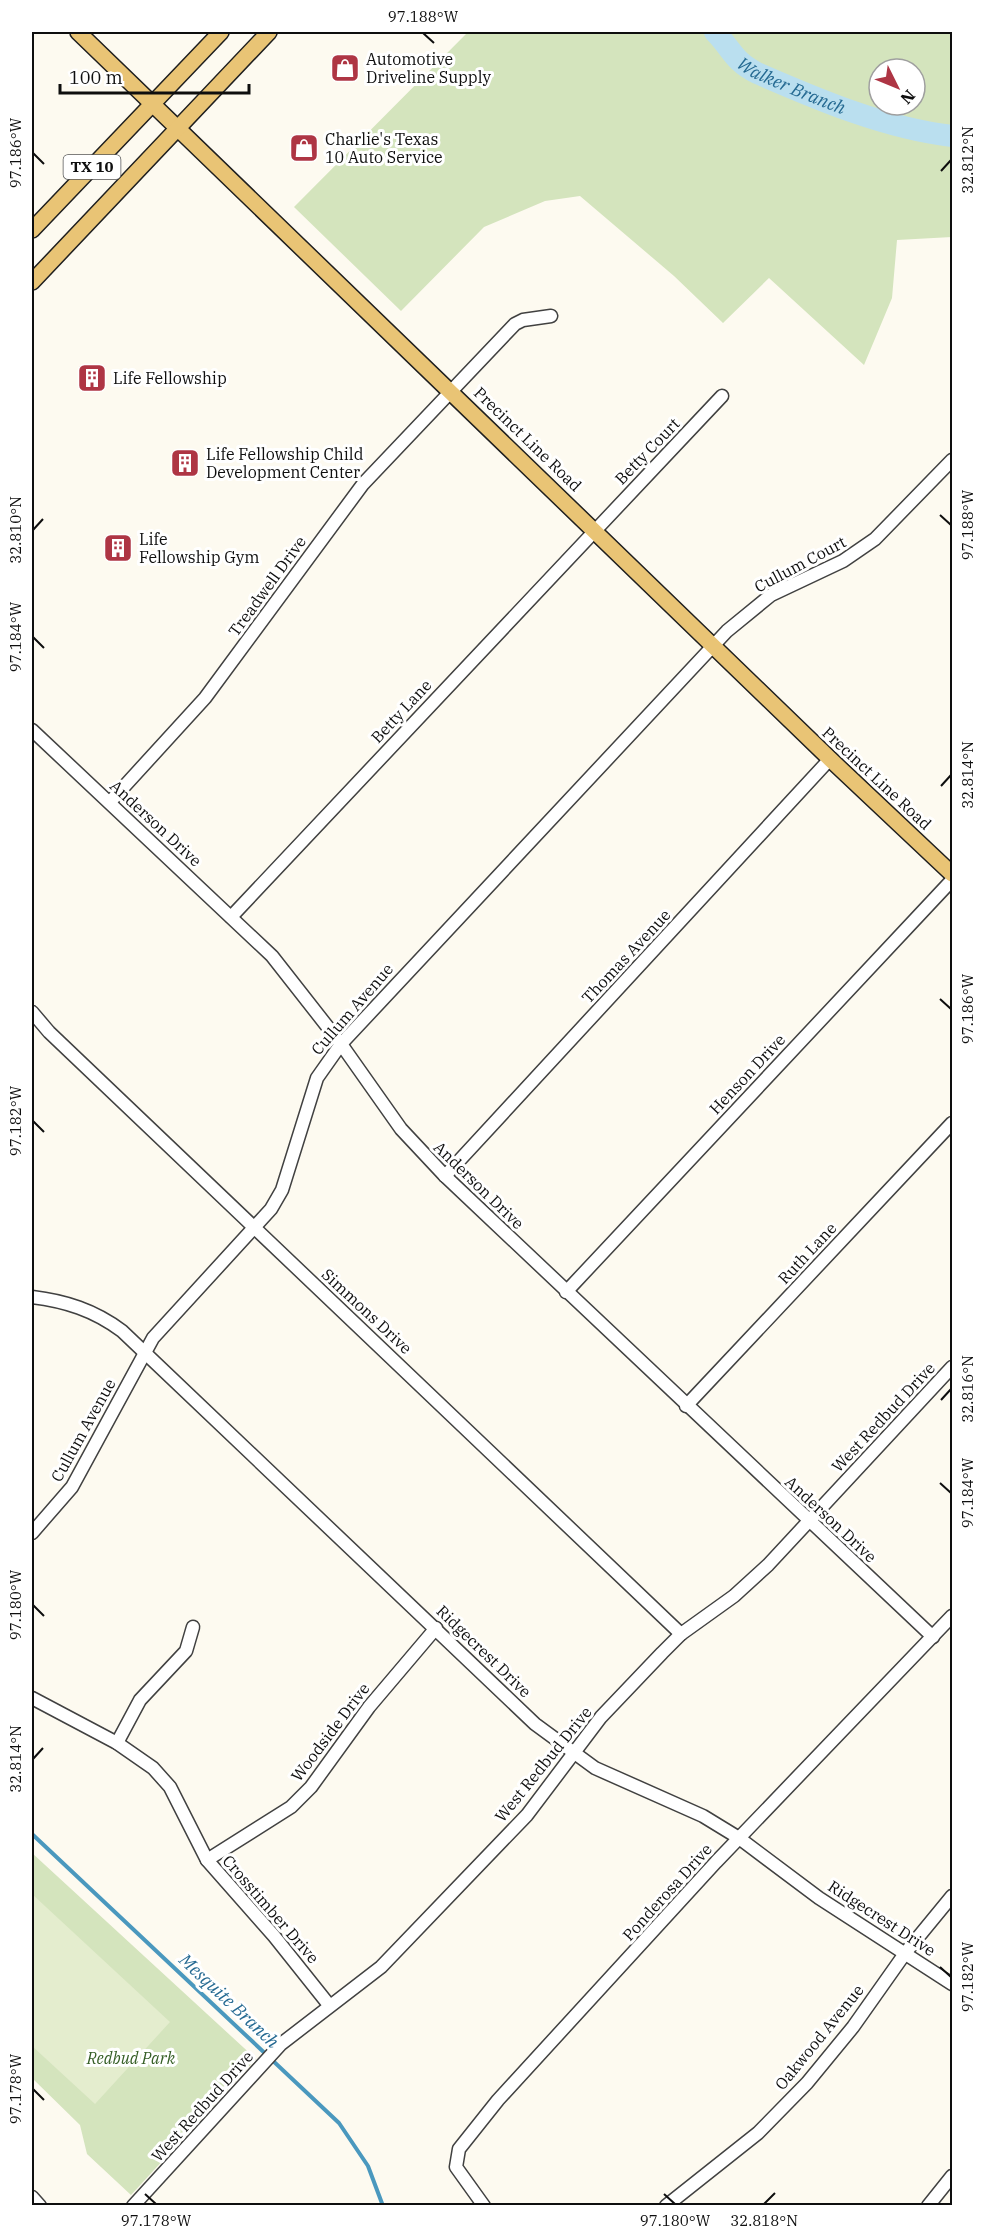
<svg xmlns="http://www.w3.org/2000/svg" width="984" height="2237" font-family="'IBM Plex Serif',serif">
<rect width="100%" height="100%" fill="#fdfaf0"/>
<g fill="#d4e4bd" fill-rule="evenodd">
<path d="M468,32H949L952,34V237L897,240L892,298L864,365L769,278L723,323L674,276L580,196L545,201L484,227L401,311L294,207ZM879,69H915V105H879Z"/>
<path d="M32,1853L256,2059L131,2195L87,2154L80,2125L32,2078Z"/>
</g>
<path fill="#e4edce" d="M32,1894L170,2022L95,2104L32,2046Z"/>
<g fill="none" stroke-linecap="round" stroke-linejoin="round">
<path stroke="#4a98be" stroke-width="4" d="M32,1834L339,2123L368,2166L383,2206"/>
<path stroke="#badfef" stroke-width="22" id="s1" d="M715,32C732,49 733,61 757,73C819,100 885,128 952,136"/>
<g stroke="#414141" stroke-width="15">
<g id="minor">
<path d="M32,730L272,956L341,1044L401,1129L445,1176L933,1637"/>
<path d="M110,802L205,698L363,484L515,324L523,320L551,316"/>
<path d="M231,917L722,396"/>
<path d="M32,1012L49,1032L681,1634"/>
<path d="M445,1176L830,759"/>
<path d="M566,1292L952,880"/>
<path d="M32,1297C65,1301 94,1310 122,1331L535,1724L595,1768L703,1816L739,1838L819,1898L952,1984"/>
<path d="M686,1406L952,1123"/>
<path d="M32,1533L72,1487L153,1338L271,1209L282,1190L317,1078L341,1044L727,631L771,595L843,561L875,539L952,460"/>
<path d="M32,1698L117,1743L153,1768L170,1787L207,1860L274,1936L329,2005"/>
<path d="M117,1743L140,1700L186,1651L193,1627"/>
<path d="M207,1860L291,1807L311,1787L369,1707L436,1628"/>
<path d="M32,2197L40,2206"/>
<path d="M133,2206L281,2044L381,1967L527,1815L601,1717L662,1653L681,1634L734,1596L768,1565L952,1367"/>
<path d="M484,2206L456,2167L459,2149L498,2100L716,1862L952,1616"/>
<path d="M666,2206L758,2133L807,2083L853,2027L906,1952L952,1896"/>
<path d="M928,2206L952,2176"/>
</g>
</g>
<g stroke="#1f1f1f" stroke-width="18">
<g id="major">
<path d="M78,32L830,759L952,874"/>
<path d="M32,230L221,32"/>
<path d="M32,282L269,32"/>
</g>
</g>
<use href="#minor" stroke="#fff" stroke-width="12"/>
<use href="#major" stroke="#e9c475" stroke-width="15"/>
</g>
<path fill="none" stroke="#0e0e0e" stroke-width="2" d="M423,33L434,43M33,153L44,164M941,171L951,160M940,515L951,525M33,530L43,519M33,637L44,648M941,786L951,775M940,999L951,1009M33,1121L44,1132M941,1400L951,1389M940,1483L951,1493M33,1605L44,1616M33,1759L43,1748M940,1967L951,1977M33,2089L44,2100M145,2194L156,2204M664,2194L675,2204M764,2204L775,2193"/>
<defs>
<g id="shop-square" transform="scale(1.5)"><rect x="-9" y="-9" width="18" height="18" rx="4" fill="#ae3544" stroke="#fff"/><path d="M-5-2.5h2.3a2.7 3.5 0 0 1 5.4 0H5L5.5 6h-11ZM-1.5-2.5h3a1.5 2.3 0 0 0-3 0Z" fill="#fff"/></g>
<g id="building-square" transform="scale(1.5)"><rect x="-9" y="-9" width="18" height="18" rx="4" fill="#ae3544" stroke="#fff"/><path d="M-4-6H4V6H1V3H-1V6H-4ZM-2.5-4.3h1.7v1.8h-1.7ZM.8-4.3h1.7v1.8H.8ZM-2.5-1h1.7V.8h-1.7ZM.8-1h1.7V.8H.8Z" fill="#fff"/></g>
</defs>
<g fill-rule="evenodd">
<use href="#shop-square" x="345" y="68"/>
<use href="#shop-square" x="304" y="148"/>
<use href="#building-square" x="92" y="378"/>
<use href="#building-square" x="185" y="463"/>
<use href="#building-square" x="118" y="548"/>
</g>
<g text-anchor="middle" stroke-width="6" stroke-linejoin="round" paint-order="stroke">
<rect fill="#fff" stroke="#565656" stroke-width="1.5" x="63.5" y="155" width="57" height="24" rx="4.5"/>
<g font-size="15" font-weight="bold" fill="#0e0e0e">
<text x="92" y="172">TX 10</text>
</g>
<g font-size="16" fill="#0e0e0e" stroke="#fff" text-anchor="start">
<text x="366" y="65">Automotive<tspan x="366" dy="18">Driveline Supply</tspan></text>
<text x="325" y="145">Charlie's Texas<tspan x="325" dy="18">10 Auto Service</tspan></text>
<text x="113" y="384">Life Fellowship</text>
<text x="206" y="460">Life Fellowship Child<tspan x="206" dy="18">Development Center</tspan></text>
<text x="139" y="545">Life<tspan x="139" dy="18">Fellowship Gym</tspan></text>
</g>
<g font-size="16" fill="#0e0e0e" stroke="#fff">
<text transform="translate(528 439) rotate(44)" y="6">Precinct Line Road</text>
<text transform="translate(647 451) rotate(-46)" y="6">Betty Court</text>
<text transform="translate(800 564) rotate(-28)" y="6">Cullum Court</text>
<text transform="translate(267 586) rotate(-54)" y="6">Treadwell Drive</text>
<text transform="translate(401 711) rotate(-47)" y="6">Betty Lane</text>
<text transform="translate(877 778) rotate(43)" y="6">Precinct Line Road</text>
<text transform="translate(156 823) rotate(43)" y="6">Anderson Drive</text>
<text transform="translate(626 956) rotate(-47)" y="6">Thomas Avenue</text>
<text transform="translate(352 1009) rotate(-49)" y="6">Cullum Avenue</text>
<text transform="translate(747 1074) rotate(-47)" y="6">Henson Drive</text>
<text transform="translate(479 1185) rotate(44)" y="6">Anderson Drive</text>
<text transform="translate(807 1253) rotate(-47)" y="6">Ruth Lane</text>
<text transform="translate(367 1311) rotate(43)" y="6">Simmons Drive</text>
<text transform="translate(883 1417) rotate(-47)" y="6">West Redbud Drive</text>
<text transform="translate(83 1430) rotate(-61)" y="6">Cullum Avenue</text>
<text transform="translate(831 1519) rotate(43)" y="6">Anderson Drive</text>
<text transform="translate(484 1651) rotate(44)" y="6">Ridgecrest Drive</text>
<text transform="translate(330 1732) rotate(-53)" y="6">Woodside Drive</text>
<text transform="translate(543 1764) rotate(-51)" y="6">West Redbud Drive</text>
<text transform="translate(667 1892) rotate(-48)" y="6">Ponderosa Drive</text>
<text transform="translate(271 1909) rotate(49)" y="6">Crosstimber Drive</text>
<text transform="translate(882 1918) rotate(33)" y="6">Ridgecrest Drive</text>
<text transform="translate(819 2037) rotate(-51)" y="6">Oakwood Avenue</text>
<text transform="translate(202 2106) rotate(-48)" y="6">West Redbud Drive</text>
</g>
<g font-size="16" font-style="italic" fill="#355e25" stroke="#fff">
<text x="131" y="2064">Redbud Park</text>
</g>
<g font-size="18" font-style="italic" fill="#256a92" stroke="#fff">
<text dy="6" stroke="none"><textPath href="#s1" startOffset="96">Walker Branch</textPath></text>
<text transform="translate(229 2001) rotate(43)" y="6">Mesquite Branch</text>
</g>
</g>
<rect width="984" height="2237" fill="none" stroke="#ffffff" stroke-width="66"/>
<g transform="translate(897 87) rotate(133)"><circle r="28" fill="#ffffff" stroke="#9f9f9f" stroke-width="1.5"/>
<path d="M0-4.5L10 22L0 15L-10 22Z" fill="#ae3544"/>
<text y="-9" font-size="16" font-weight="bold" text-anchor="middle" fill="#0e0e0e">N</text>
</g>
<path d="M60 84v9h189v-9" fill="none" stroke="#0e0e0e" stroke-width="3"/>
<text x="69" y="84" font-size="18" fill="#0e0e0e" stroke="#ffffff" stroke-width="4.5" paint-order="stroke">100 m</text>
<rect x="33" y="33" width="918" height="2171" fill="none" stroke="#0e0e0e" stroke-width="2"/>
<g font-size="15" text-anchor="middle" fill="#0e0e0e">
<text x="423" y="22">97.188°W</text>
<text transform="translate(16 153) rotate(-90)" y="5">97.186°W</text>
<text transform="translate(968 160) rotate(-90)" y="5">32.812°N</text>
<text transform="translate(968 525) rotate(-90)" y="5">97.188°W</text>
<text transform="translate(16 530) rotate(-90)" y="5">32.810°N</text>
<text transform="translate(16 637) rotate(-90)" y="5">97.184°W</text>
<text transform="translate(968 775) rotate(-90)" y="5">32.814°N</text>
<text transform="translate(968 1009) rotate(-90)" y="5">97.186°W</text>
<text transform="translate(16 1121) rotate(-90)" y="5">97.182°W</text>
<text transform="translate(968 1389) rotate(-90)" y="5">32.816°N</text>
<text transform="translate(968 1493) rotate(-90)" y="5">97.184°W</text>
<text transform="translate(16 1605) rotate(-90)" y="5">97.180°W</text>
<text transform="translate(16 1759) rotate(-90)" y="5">32.814°N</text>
<text transform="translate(968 1977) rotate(-90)" y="5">97.182°W</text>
<text transform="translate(16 2089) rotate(-90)" y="5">97.178°W</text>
<text x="156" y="2226">97.178°W</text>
<text x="675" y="2226">97.180°W</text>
<text x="764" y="2226">32.818°N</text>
</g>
</svg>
